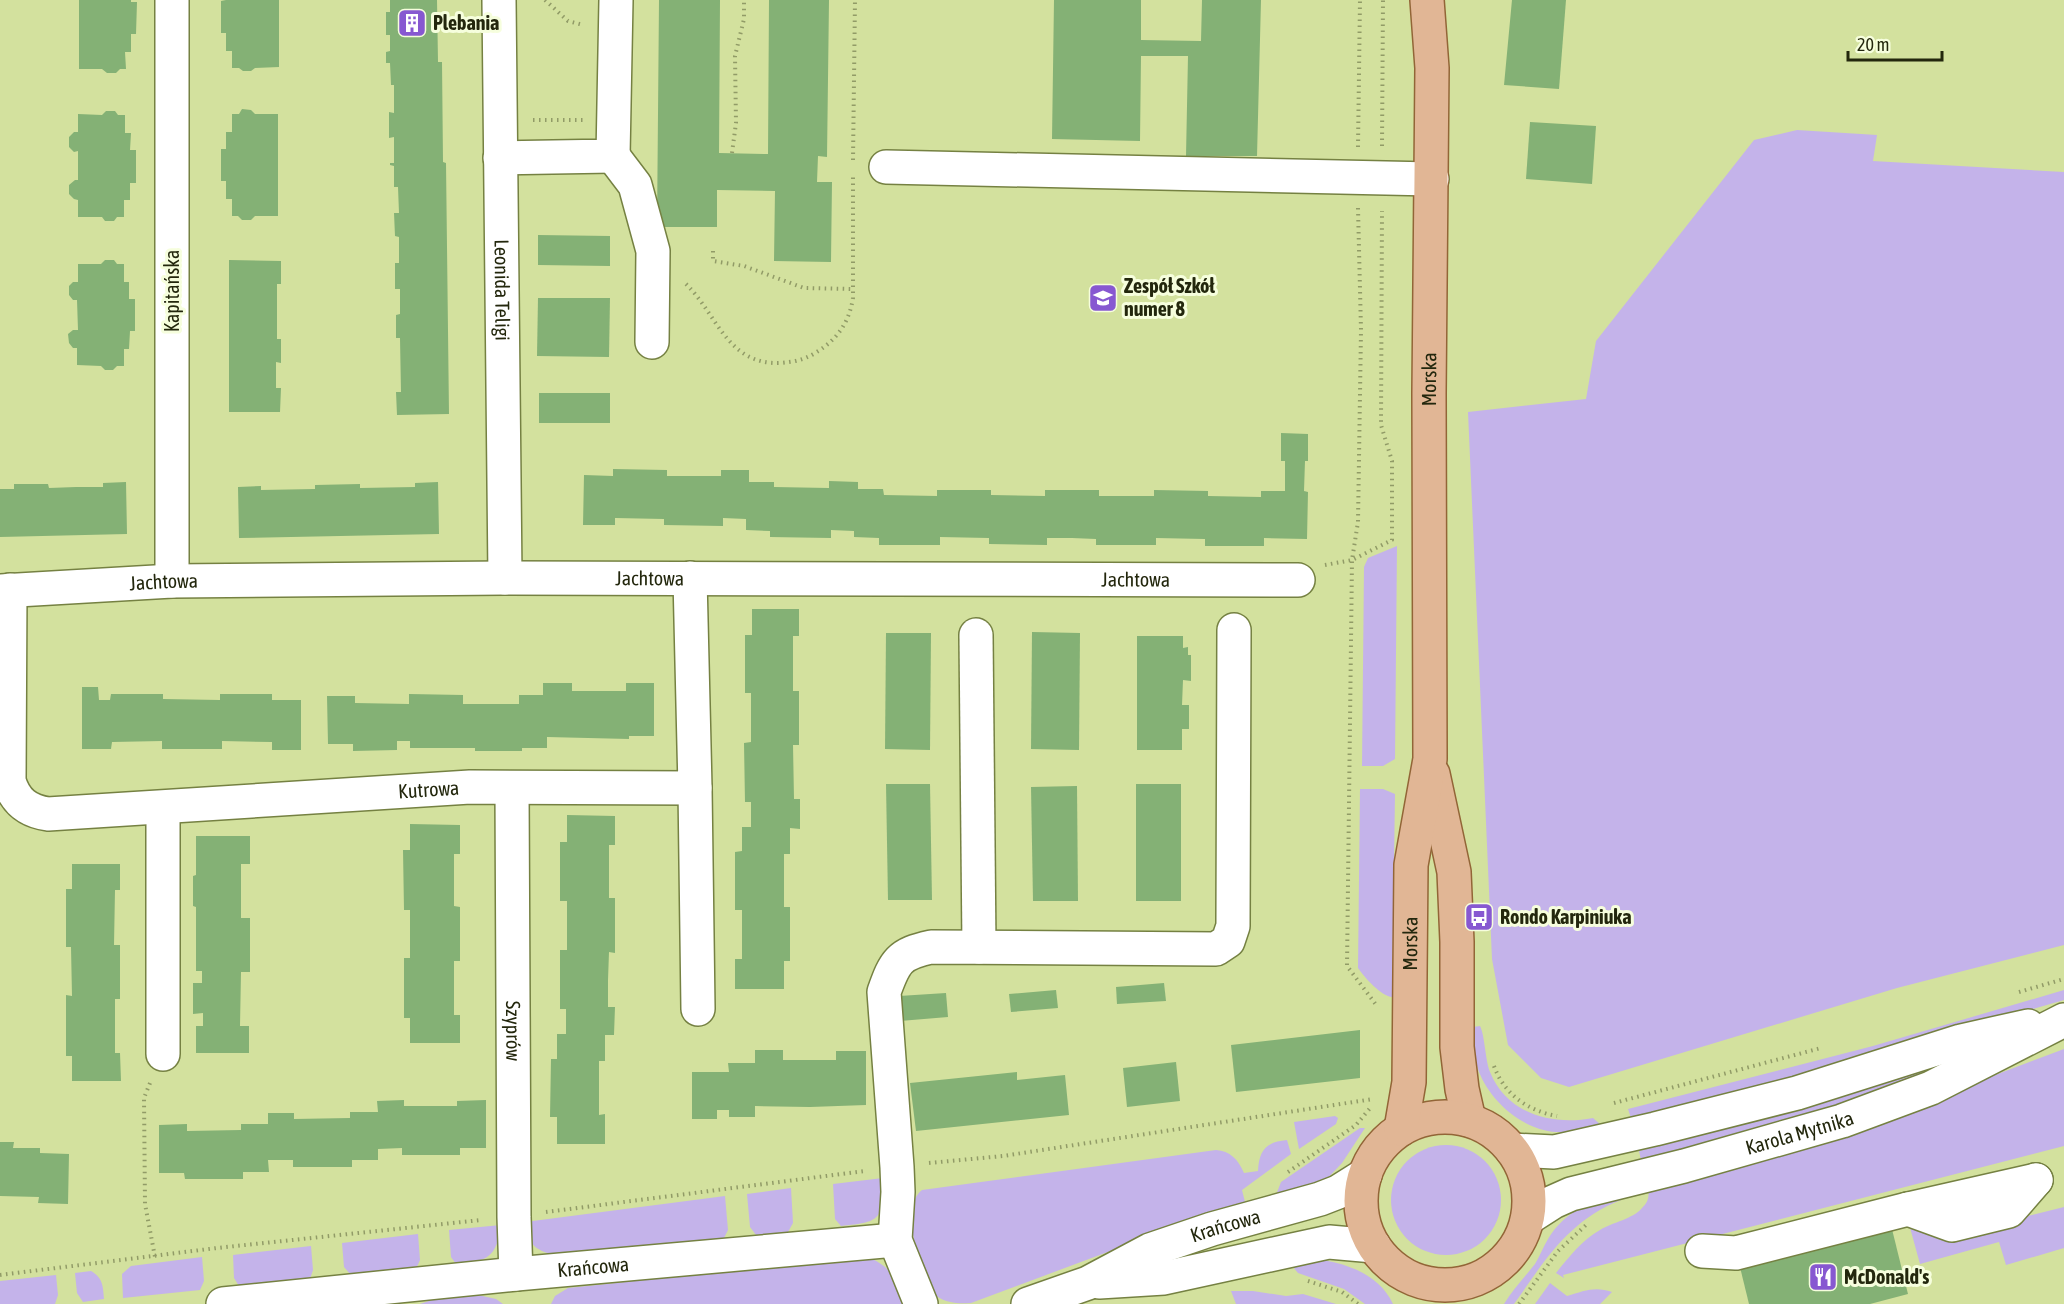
<svg xmlns="http://www.w3.org/2000/svg" width="2064" height="1304" font-family="'Asap Condensed',sans-serif">
<rect width="100%" height="100%" fill="#d3e19e"/>
<g fill="#c4b3ea">
<path d="M1797,130L1877,135L1873,161L2064,172V945L1897,988L1569,1087L1541,1078L1508,1045L1492,959L1468,412L1586,399L1596,341L1754,140Z"/>
<path d="M1397,546L1395,759L1383,766H1362L1364,567L1368,558Z"/>
<path d="M1360,789H1383L1395,794L1392,997C1382,997 1364,977 1358,968Z"/>
<path d="M2064,990V1000L1840,1065L1631,1118L1628,1109L1873,1046Z"/>
<path d="M1480,1026C1485,1036 1485,1059 1490,1072C1507,1114 1552,1126 1593,1118L1601,1125C1586,1129 1572,1133 1556,1132C1523,1130 1491,1102 1479,1072C1474,1058 1473,1043 1473,1027Z"/>
<path d="M2064,1049V1146L1563,1275L1564,1278L1556,1273C1569,1257 1582,1240 1600,1230C1613,1222 1633,1219 1642,1208C1649,1201 1650,1195 1647,1186L1982,1080Z"/>
<path d="M1925,1067L1928,1074L1869,1100L1642,1164L1639,1151L1733,1126Z"/>
<path d="M1335,1116L1338,1118L1336,1124L1299,1149L1294,1122Z"/>
<path d="M1360,1128H1365L1342,1163L1323,1183L1276,1195L1281,1182Z"/>
<path d="M1287,1140L1291,1154L1242,1190L1247,1210L1156,1234L971,1303C957,1304 942,1303 932,1292C928,1286 926,1277 923,1270C916,1249 901,1207 922,1190L1216,1150C1230,1151 1238,1159 1244,1173L1258,1171C1259,1150 1266,1142 1287,1140Z"/>
<circle cx="1446" cy="1200" r="55"/>
<path d="M883,1178C882,1218 884,1222 841,1226L835,1219L833,1184Z"/>
<path d="M791,1188L793,1223L788,1232L756,1235L750,1227L747,1194Z"/>
<path d="M1619,1193L1621,1200C1568,1221 1546,1259 1514,1304H1504C1513,1289 1524,1278 1535,1264C1540,1256 1543,1247 1548,1239C1565,1211 1590,1202 1619,1193Z"/>
<path d="M725,1196L728,1230L724,1238L555,1255C533,1250 528,1243 525,1222Z"/>
<path d="M2064,1207V1248L2006,1265L1999,1242L1920,1264L1909,1224L1952,1235Z"/>
<path d="M501,1225C497,1257 487,1262 456,1264L451,1257L449,1230Z"/>
<path d="M418,1234L420,1260L416,1269L351,1275L344,1267L342,1243Z"/>
<path d="M311,1246L313,1270L310,1279L239,1286L234,1278L233,1255Z"/>
<path d="M202,1257L204,1281L200,1290L123,1298L122,1274L131,1266Z"/>
<path d="M866,1257C888,1263 901,1282 903,1304H551L555,1296L568,1288Z"/>
<path d="M1323,1260C1351,1265 1380,1276 1393,1304H1365L1344,1289L1298,1273L1293,1267Z"/>
<path d="M91,1271C103,1278 103,1286 104,1299L83,1302L77,1293L75,1273Z"/>
<path d="M56,1275L58,1295L55,1304H0V1281Z"/>
<path d="M1550,1283L1567,1296C1584,1291 1595,1286 1612,1292L1600,1304H1535Z"/>
<path d="M1231,1291H1253L1286,1296L1303,1294L1336,1304H1236Z"/>
<path d="M478,1295L496,1299L503,1304H420L432,1300Z"/>
</g>
<g fill="#84b175">
<path d="M79,0H131V2H137L136,34H131V52H125L126,69H120L116,73H107L102,69H79Z"/>
<path d="M226,0H279V67L255,68L251,71H243L239,68H232V51H226V33H221V1Z"/>
<path d="M390,0H437L438,62H442L443,162L446,163L449,414L397,415L396,392H401L400,338H396V315L400,314V289H395V263H399V237L395,236L394,213H399L398,187H394V166L390,165V163H394V137L389,138V112L394,113V85H391L390,63H386V52L390,51V35H386V12H390Z"/>
<path d="M659,0H720L719,153L768,154L769,0H829L827,157L818,156L817,182H832L831,262L774,261L775,191L717,190V227H657Z"/>
<path d="M1054,0H1141V40L1201,41L1202,0H1261L1257,156H1186L1188,56H1141L1140,141L1052,139Z"/>
<path d="M1512,0H1566L1559,89L1504,85Z"/>
<path d="M242,109L251,110L255,114H278V216H255L251,220H242L238,216H232V199H226V181H221V149H226V132H232V114H239Z"/>
<path d="M106,111H115L118,115H125V133H131L130,150H136V183H130V200H124V217H117L114,221H105L102,217H78V200L74,199L69,194V185L75,180H78V151L74,152L69,147V137L74,132H78V114L102,115Z"/>
<path d="M1530,122L1596,126L1592,184L1526,179Z"/>
<path d="M538,235L610,236V266L538,265Z"/>
<path d="M105,260H114L117,264H124V282H129V299H135V331H130L129,349H124V366H117L113,370H105L101,366L77,365V348H73L69,343L68,334L73,330H78L77,300H73L69,295V286L73,282H78V264H101Z"/>
<path d="M229,260L281,261V284H277V339H281V363L276,362V388H281L280,412H229Z"/>
<path d="M538,298H610L609,357L537,356Z"/>
<rect x="539" y="393" width="71" height="30"/>
<path d="M1281,433L1308,434V461H1305L1304,491L1308,492L1307,539L1264,538V546H1205V539L1156,538V545H1096V539L1072,538H1047V545L989,544V538L940,537V545H879V538L854,537V531L831,530V538L770,537V531L746,530V519L723,518V526L664,525V519L615,518V525H583L584,475L613,476V469L667,470V476H721V470H749V482H774V487L829,488V481L858,482V489H883L884,495L937,496V490H991V495L1045,496V490H1099V496H1154V490L1208,491V496L1261,497V491H1285V461H1281Z"/>
<path d="M126,482L127,534L0,537V489H14V484H48L49,488L76,487H103V483Z"/>
<path d="M438,482L439,534L239,538L238,487L261,486V490L315,489V485L360,484V488L415,487V483Z"/>
<path d="M752,609H799V636H793V691H799V745H793L794,799H800V829L790,828V854H784V907H790V961H784V989H735V959H742V910H735V852L742,851V827H751V802H745L744,743L751,742V693H745V635H752Z"/>
<path d="M1032,632L1080,633L1079,750L1031,749Z"/>
<path d="M886,633H931L930,750L885,749Z"/>
<path d="M1137,636H1183V648L1188,647V655H1191V681L1183,680L1182,705H1189V729H1182V750H1137Z"/>
<path d="M543,683H572V691H626V683H654V736H629V739L547,737V748H522V751H475V748H410V741H397V750L353,751V744H328L327,696H355V703L409,704V694L463,695V704H519V695H543Z"/>
<path d="M82,687H98L99,700H110L111,694H163V699L220,700V694H272V700H301V750H272V742L222,741V749H162V741L112,742L111,749H82Z"/>
<path d="M886,784H930L932,900H888Z"/>
<rect x="1136" y="784" width="45" height="117"/>
<path d="M1077,786L1078,901H1033L1031,787Z"/>
<path d="M567,815L615,816V845H609V898H615V953L609,952L608,980V1007H615L614,1035H605V1061H599V1115L605,1114V1144H557V1117H550L551,1059H557V1034H566V1009H560V950H567V901H560V842H567Z"/>
<path d="M410,824L460,825V854H454V906L460,907V961H454V1015H460V1043H410V1018H404V958H410V910H404L403,850H410Z"/>
<path d="M196,836H250V864H241V918H250V972H241L240,1026H249V1053H196V1026H203V1013L193,1014V983H202V971H196V907L193,906V876L196,875Z"/>
<path d="M72,864H120V890H115L114,945H120V999H115V1053H120L121,1081H72V1056H66V995L72,996L71,947H66V889H72Z"/>
<path d="M1164,983L1166,1001L1117,1004L1116,987Z"/>
<path d="M1056,990L1058,1008L1011,1012L1009,994Z"/>
<path d="M946,993L948,1017L900,1021L899,996Z"/>
<path d="M1360,1030V1078L1236,1092L1231,1045Z"/>
<path d="M755,1050H783V1060H836V1051H866V1105L810,1107L755,1106V1117H729V1110H717V1119H692V1072H729L728,1063H755Z"/>
<path d="M1176,1062L1180,1101L1127,1107L1123,1068Z"/>
<path d="M1017,1072V1080L1065,1075L1069,1115L916,1131L910,1083Z"/>
<path d="M404,1100V1106H457V1101L486,1100V1148H460V1155H402V1148L378,1149V1160H352V1167H293V1160H268L269,1172H243V1179H185L184,1173H159V1125L187,1124V1131L241,1130V1124H268V1113H294V1119L350,1118V1112H378L377,1101Z"/>
<path d="M0,1142H14L13,1148H40V1153L69,1154L68,1204L38,1203L39,1197L0,1196Z"/>
<path d="M1890,1221L1908,1294L1870,1304H1749L1738,1259Z"/>
</g>
<g fill="none" stroke-linecap="round" stroke-linejoin="round">
<g stroke="#758142" stroke-width="36">
<g id="minor">
<path id="s1" d="M499,0L505,578"/>
<path d="M613,156L635,185L653,251L652,342"/>
<path d="M500,158L613,156L616,0"/>
<path d="M886,167L1432,179"/>
<path d="M172,581V0"/>
<path id="s2" d="M10,590L9,781C15,801 27,811 48,814L470,787L695,788L690,578"/>
<path id="s3" d="M0,591L172,581L505,578L1298,580"/>
<path d="M976,635L979,947"/>
<path id="s4" d="M512,788L514,1217L516,1274"/>
<path d="M695,788L698,1009"/>
<path d="M163,1054V808"/>
<path d="M1512,1150L1554,1152L1655,1129L1797,1093L1961,1041L2028,1026"/>
<path d="M1908,1209L1952,1225L2009,1211L2036,1180"/>
<path id="s5" d="M1528,1218L1553,1202L1571,1194L1684,1166L1842,1121L1931,1088L2064,1020"/>
<path d="M1702,1251L1736,1253L1908,1209L2036,1180"/>
<path d="M1099,1282L1164,1278L1329,1242L1374,1246"/>
<path id="s6" d="M223,1304L516,1274L895,1240"/>
<path d="M921,1304L895,1240L898,1192L897,1167L884,992C895,961 899,954 931,947L1216,949L1228,941L1233,926L1234,630"/>
<path id="s7" d="M1028,1304L1088,1283L1150,1250L1212,1229L1320,1199L1338,1192L1365,1175"/>
</g>
</g>
<g stroke="#926537" stroke-width="36">
<g id="major">
<path d="M1433,774L1454,872L1457,942V1047L1462,1089L1469,1120"/>
<circle cx="1445" cy="1201" r="84"/>
<path id="s8" d="M1401,1129L1409,1082L1411,865L1430,759L1429,394L1432,68L1427,0"/>
</g>
</g>
<g stroke="#919b67" stroke-width="4" stroke-dasharray="1.5 4.5" stroke-linecap="butt">
<path d="M545,0L568,21L583,25"/>
<path d="M533,120H583"/>
<path d="M1382,146L1383,0"/>
<path d="M1358,147L1360,0"/>
<path d="M732,153L736,123L735,56L744,19V0"/>
<path d="M853,160L855,0"/>
<path d="M1358,208L1361,330L1358,522L1352,560L1347,966L1377,1006"/>
<path d="M713,251V261L744,266L804,288L853,289"/>
<path d="M686,284C717,314 727,365 780,363C793,362 804,360 815,353C837,340 849,323 853,298V174"/>
<path d="M1325,565L1352,560L1392,540V461L1381,425L1382,211"/>
<path d="M2019,992L2064,979"/>
<path d="M1494,1066C1504,1094 1528,1111 1557,1116"/>
<path d="M150,1083L144,1098L145,1204L155,1257"/>
<path d="M1614,1103L1821,1048"/>
<path d="M929,1163L1003,1156L1373,1099"/>
<path d="M1288,1172L1356,1125L1371,1107"/>
<path d="M546,1212L865,1171"/>
<path d="M0,1275L217,1248L481,1220"/>
<path d="M1308,1281L1342,1292L1358,1304"/>
<path d="M1519,1304L1558,1251L1586,1225"/>
</g>
<use href="#minor" stroke="#fff" stroke-width="33"/>
<use href="#major" stroke="#e1b695" stroke-width="33"/>
</g>
<defs>
<g id="building-square" transform="scale(1.5)"><rect x="-9" y="-9" width="18" height="18" rx="4" fill="#8758d1" stroke="#f6fedd"/><path d="M-4-6H4V6H1V3H-1V6H-4ZM-2.5-4.3h1.7v1.8h-1.7ZM.8-4.3h1.7v1.8H.8ZM-2.5-1h1.7V.8h-1.7ZM.8-1h1.7V.8H.8Z" fill="#fff"/></g>
<g id="school-square" transform="scale(1.5)"><rect x="-9" y="-9" width="18" height="18" rx="4" fill="#8758d1" stroke="#f6fedd"/><path d="M0-5L7-2L0 1L-7-2ZM-4 1L0 2.5L4 1V4Q0 6-4 4Z" fill="#fff"/></g>
<g id="bus-square" transform="scale(1.5)"><rect x="-9" y="-9" width="18" height="18" rx="4" fill="#8758d1" stroke="#f6fedd"/><path d="M-5-6H5V4H4V6H2V4H-2V6H-4V4H-5ZM-3.5-4V0h7V-4ZM-3.5 1.2v1.5H-2V1.2ZM2 1.2v1.5H3.5V1.2Z" fill="#fff"/></g>
<g id="restaurant-square" transform="scale(1.5)"><rect x="-9" y="-9" width="18" height="18" rx="4" fill="#8758d1" stroke="#f6fedd"/><path d="M-5-6h1v4h1v-4h1v4h1v-4h1v5L-1.5 .5V6h-2V.5L-5-1ZM5-6V6H3V1.5H1.5Q1.5-4 5-6Z" fill="#fff"/></g>
</defs>
<g fill-rule="evenodd">
<use href="#building-square" x="412" y="23"/>
<use href="#school-square" x="1103" y="298"/>
<use href="#bus-square" x="1479" y="917"/>
<use href="#restaurant-square" x="1823" y="1277"/>
</g>
<g text-anchor="middle" stroke-width="6" stroke-linejoin="round" paint-order="stroke">
<g font-size="20" font-weight="bold" fill="#23270d" stroke="#f6fedd" text-anchor="start">
<text x="433" y="30">Plebania</text>
<text x="1124" y="293">Zespół Szkół<tspan x="1124" dy="23">numer 8</tspan></text>
<text x="1500" y="924">Rondo Karpiniuka</text>
<text x="1844" y="1284">McDonald's</text>
</g>
<g font-size="20" fill="#23270d" stroke="#f6fedd">
<text dy="7" stroke="none"><textPath href="#s1" startOffset="290">Leonida Teligi</textPath></text>
<text transform="translate(172 291) rotate(-90)" y="7">Kapitańska</text>
<text dy="7" stroke="none"><textPath href="#s8" startOffset="752">Morska</textPath></text>
<text dy="7" stroke="none"><textPath href="#s3" startOffset="650">Jachtowa</textPath></text>
<text dy="7" stroke="none"><textPath href="#s3" startOffset="1136">Jachtowa</textPath></text>
<text dy="7" stroke="none"><textPath href="#s3" startOffset="164">Jachtowa</textPath></text>
<text dy="7" stroke="none"><textPath href="#s2" startOffset="627">Kutrowa</textPath></text>
<text dy="7" stroke="none"><textPath href="#s8" startOffset="186">Morska</textPath></text>
<text dy="7" stroke="none"><textPath href="#s4" startOffset="243">Szyprów</textPath></text>
<text dy="7" stroke="none"><textPath href="#s5" startOffset="286">Karola Mytnika</textPath></text>
<text dy="7" stroke="none"><textPath href="#s7" startOffset="213">Krańcowa</textPath></text>
<text dy="7" stroke="none"><textPath href="#s6" startOffset="372">Krańcowa</textPath></text>
</g>
</g>
<path d="M1848 51v9h94v-9" fill="none" stroke="#23270d" stroke-width="3"/>
<text x="1857" y="51" font-size="18" fill="#23270d" stroke="#f6fedd" stroke-width="4.5" paint-order="stroke">20 m</text>
</svg>
